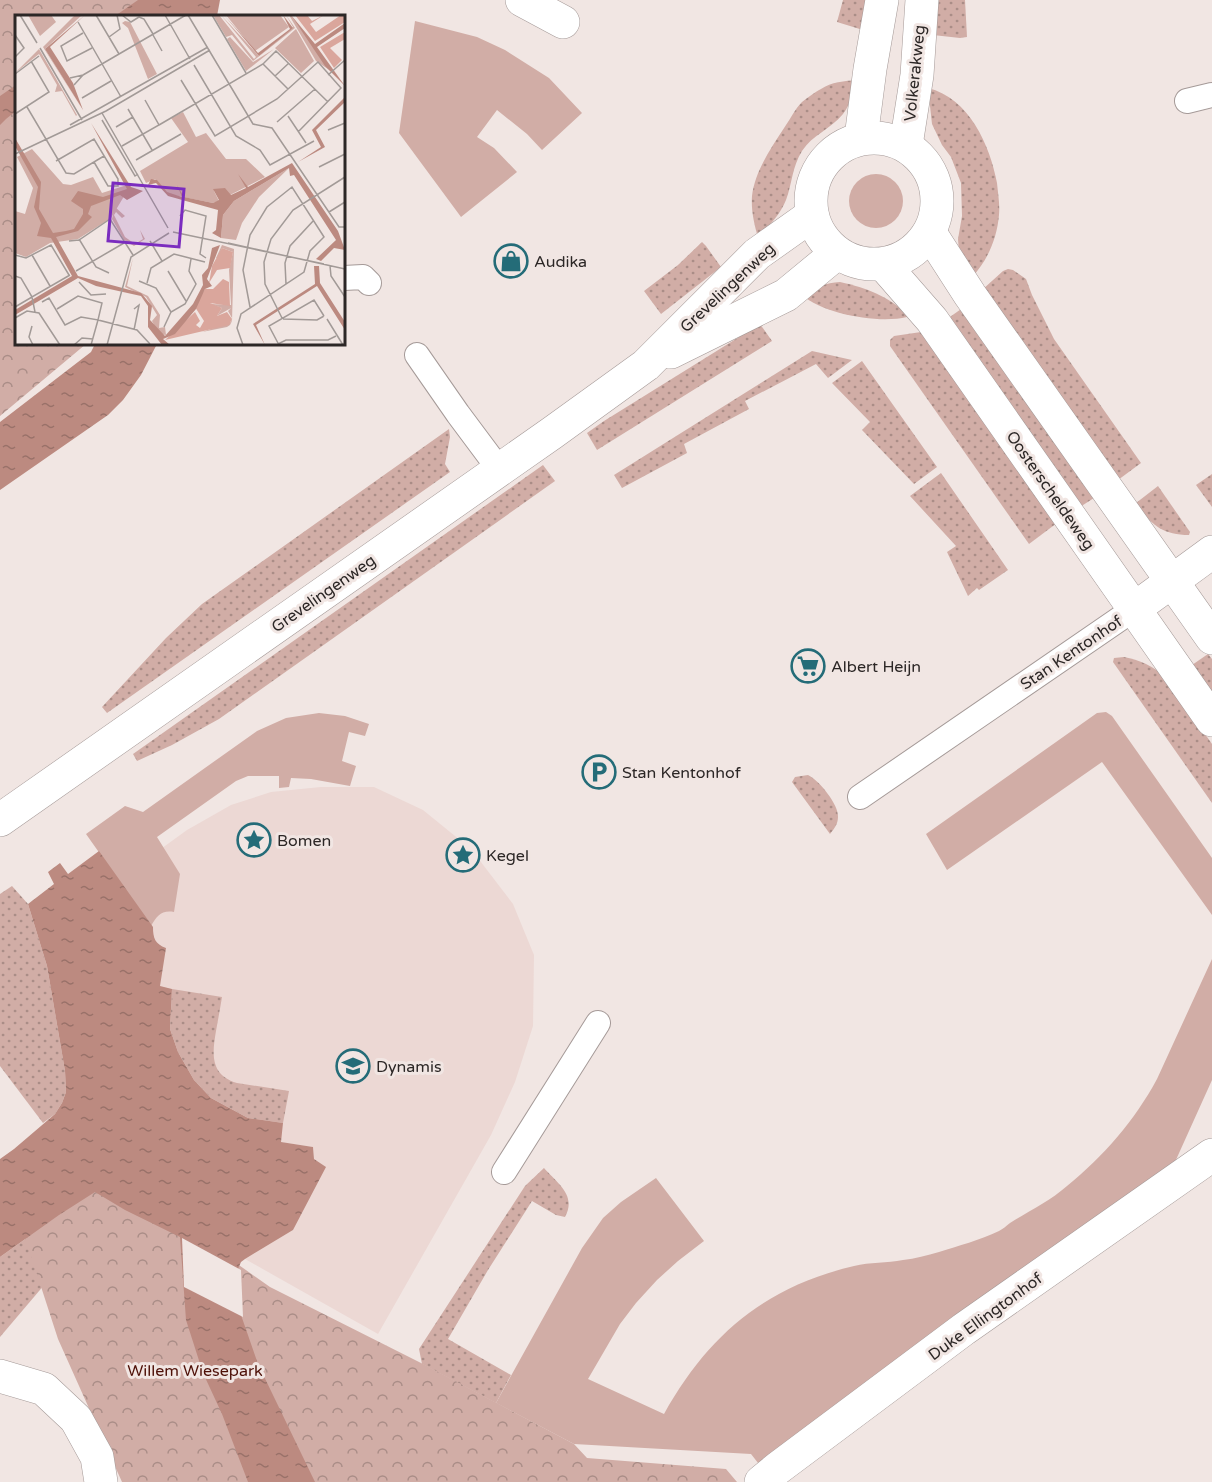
<svg xmlns="http://www.w3.org/2000/svg" width="1212" height="1482" font-family="'Varela Round',sans-serif">
<defs>
<pattern id="grass-dots" width="8" height="8" patternUnits="userSpaceOnUse" patternTransform="scale(1.5)"><rect width="8" height="8" fill="#d1ada6"/><path d="M2 2h.1M6 6h.1" fill="none" stroke="#aa8d87" stroke-width="1.8" stroke-linecap="round"/></pattern>
<pattern id="park-crowns" width="20" height="18" patternUnits="userSpaceOnUse" patternTransform="scale(1.5)"><rect width="20" height="18" fill="#d1ada6"/><path d="M2 6a3 3 0 1 1 6 0M12 15a3 3 0 1 1 6 0" fill="none" stroke="#aa8d87"/></pattern>
<pattern id="water-ripples" width="26" height="14" patternUnits="userSpaceOnUse" patternTransform="scale(1.5)"><rect width="26" height="14" fill="#bc8a80"/><path d="M2 4q2-2 4 0t4 0M15 11q2-2 4 0t4 0" fill="none" stroke="#997169"/></pattern>
</defs>
<rect width="100%" height="100%" fill="#f1e6e3"/>
<path fill="#ecd8d4" d="M321,787H374L423,810L471,849L513,904L534,955L533,1026L515,1082L491,1135L378,1334L245,1259L293,1230L314,1159L313,1147L280,1142L248,1118L160,987L161,947L156,942L132,899L118,880L187,830L231,805L271,792Z"/>
<g fill="url(#grass-dots)">
<path d="M843,0H869L863,30L837,22Z"/>
<path d="M936,0H965L967,37L960,38L933,35Z"/>
<path d="M857,80C853,91 851,104 843,114C831,129 812,135 802,151C792,167 792,184 786,200C780,215 769,226 758,237C754,224 751,210 752,196C755,170 772,147 786,125C791,118 795,109 802,102C807,98 815,92 821,89C831,82 845,81 857,80Z"/>
<path d="M928,88C969,98 990,145 997,183C998,194 1000,204 999,215C997,238 988,260 972,277L959,252L958,239L962,216L961,183L951,157L942,145L932,124Z"/>
<path d="M702,242L706,246L721,267L661,314L644,291L678,265Z"/>
<path d="M1008,269L1013,270L1026,279L1032,295L1054,339L1141,463L1118,480L982,290L1003,271Z"/>
<path d="M840,282C868,288 886,296 908,314L907,317C879,324 823,314 802,295C814,287 826,283 840,282Z"/>
<path d="M964,307L1097,496L1080,507L947,319Z"/>
<path d="M760,324L772,341L597,450L587,433L604,421Z"/>
<path d="M921,332L1057,523L1029,544L890,346V340L894,336Z"/>
<path d="M812,351L852,360L828,378L816,364L745,401L749,409L684,444L687,453L622,488L614,475Z"/>
<path d="M862,361L937,467L914,484L862,430L870,422L832,383Z"/>
<path d="M449,429L450,437L445,464L450,472L107,713L102,707L166,638L202,604Z"/>
<path d="M543,465L555,481L219,719L172,745L137,761L133,754Z"/>
<path d="M941,473L1008,570L979,590L977,588L968,596L947,552L956,546L910,496Z"/>
<path d="M1212,474V507L1196,485Z"/>
<path d="M1158,486L1190,532L1189,535C1162,535 1150,524 1136,503Z"/>
<path d="M1208,654L1212,659V694L1192,665Z"/>
<path d="M1124,657C1139,660 1154,666 1165,677L1212,744V803L1113,662L1114,658Z"/>
<path d="M808,775C819,780 839,805 838,817C838,824 834,829 830,834L792,782L795,777Z"/>
<path d="M12,886L28,904L47,966L65,1071L66,1092L62,1103L55,1114L43,1123L0,1066V894Z"/>
<path d="M172,989L222,997C220,1009 218,1020 216,1031C212,1054 210,1075 237,1083L289,1091L283,1123L248,1118L211,1098L194,1080L178,1052L170,1029Z"/>
<path d="M544,1168C557,1183 577,1195 565,1217L556,1215L532,1201L488,1270L448,1339L511,1375L496,1403L422,1364L419,1349L525,1186Z"/>
<path d="M59,1215L62,1264L0,1337V1257Z"/>
</g>
<g fill="url(#park-crowns)">
<path d="M0,0H172L170,16H16V344H86L0,416Z"/>
<path d="M67,1144L270,1287L423,1364L574,1444L587,1458L726,1469L737,1482H122L58,1339L9,1188Z"/>
</g>
<g fill="#d1ada6">
<path d="M415,21L477,37L505,50L549,78L582,113L542,150L527,134L497,110L477,137L494,148L517,172L461,217L399,133Z"/>
<circle cx="876" cy="201" r="27"/>
<path d="M1106,712L1112,716L1212,858V915L1102,762L947,870L926,834L1097,713Z"/>
<path d="M319,713L345,716L369,724L365,736L349,732L342,761L356,766L350,786L311,779L291,778L289,787L279,788V776H248L236,781L157,837L180,874L174,912C161,910 157,916 151,926L86,834L125,806L143,812L257,731L286,718Z"/>
<path d="M1212,959V1080L1175,1162L762,1468L751,1454L574,1444L496,1403L582,1248L603,1218L621,1202L656,1178L704,1241L678,1261L657,1280L636,1303L620,1324L588,1379L664,1414C708,1335 765,1287 854,1266C870,1262 887,1263 903,1260C915,1259 927,1255 939,1252C958,1246 980,1240 999,1231C1003,1229 1006,1226 1010,1223C1029,1211 1050,1201 1067,1186C1103,1157 1135,1120 1157,1079Z"/>
</g>
<g fill="url(#water-ripples)">
<path d="M138,0H220L217,16H155L153,14L149,16H115Z"/>
<path d="M16,85V111L6,119L0,125V96Z"/>
<path d="M95,344H157L141,375L123,400L108,415L0,490V422L91,352Z"/>
<path d="M99,851L153,927C153,938 155,944 166,948L160,986L172,989L170,1029L178,1052L194,1080L211,1098L248,1118L283,1123L281,1142L313,1147L314,1159L326,1167L293,1230L245,1259L241,1262L238,1269L241,1315L258,1364L315,1482H248L222,1414L203,1373L186,1320L180,1237L125,1210L95,1192L59,1215L0,1257V1159L14,1149L55,1114L62,1103L66,1092L65,1071L47,966L28,904L54,884L48,872L60,863L68,874Z"/>
</g>
<path fill="#f1e6e3" d="M182,1238L241,1270L243,1317L184,1287Z"/>
<g fill="none" stroke-linecap="round" stroke-linejoin="round">
<g stroke="#a59a98" stroke-width="26">
<g id="lane">
<path d="M1187,101L1212,95"/>
<path d="M344,278L363,277L369,283"/>
<path d="M417,355L458,414L499,469"/>
<path d="M860,797L1134,609"/>
<path d="M504,1172L598,1023"/>
</g>
</g>
<g stroke="#a59a98" stroke-width="34">
<g id="street">
<path d="M522,0L563,22"/>
<path d="M1134,609L1212,552"/>
<path d="M0,1376L44,1389L76,1419L97,1457L101,1482"/>
<path d="M761,1482L778,1468L964,1329L1212,1155"/>
</g>
</g>
<g stroke="#a59a98" stroke-width="34">
<g id="secondary">
<circle cx="874" cy="201" r="63"/>
<path d="M861,138L870,69L882,0"/>
<path d="M906,145L917,75L922,0"/>
<path d="M930,233L970,295L1212,638"/>
<path d="M884,265L932,320L1212,720"/>
<path d="M671,352L786,295L837,253"/>
<path d="M0,820L552,433L646,365L757,254L812,215"/>
</g>
</g>
<use href="#lane" stroke="#fff" stroke-width="24"/>
<use href="#street" stroke="#fff" stroke-width="33"/>
<use href="#secondary" stroke="#fff" stroke-width="33"/>
</g>
<defs>
<g id="shop-ring" transform="scale(1.725)"><circle r="9.5" fill="#f1e6e3" stroke="#246c78" stroke-width="1.5"/><path d="M-5-2.5h2.3a2.7 3.5 0 0 1 5.4 0H5L5.5 6h-11ZM-1.5-2.5h3a1.5 2.3 0 0 0-3 0Z" fill="#246c78"/></g>
<g id="supermarket-ring" transform="scale(1.725)"><circle r="9.5" fill="#f1e6e3" stroke="#246c78" stroke-width="1.5"/><path d="M-6-5.5h2.5l.6 2H6L4.5 2H-2.5L-4.4-4H-6ZM-1.5 3.2a1.3 1.3 0 1 0 .1 0ZM3 3.2a1.3 1.3 0 1 0 .1 0Z" fill="#246c78"/></g>
<g id="parking-ring" transform="scale(1.725)"><circle r="9.5" fill="#f1e6e3" stroke="#246c78" stroke-width="1.5"/><path d="M-3.5-5.5H1a3.5 3.5 0 0 1 0 7H-1V5.5H-3.5ZM-1-3.4V-.6H.8a1.4 1.4 0 0 0 0-2.8Z" fill="#246c78"/></g>
<g id="sight-ring" transform="scale(1.725)"><circle r="9.5" fill="#f1e6e3" stroke="#246c78" stroke-width="1.5"/><path d="M0-6L1.8-2.2L6-1.7L2.9 1.2L3.7 5.4L0 3.3L-3.7 5.4L-2.9 1.2L-6-1.7L-1.8-2.2Z" fill="#246c78"/></g>
<g id="school-ring" transform="scale(1.725)"><circle r="9.5" fill="#f1e6e3" stroke="#246c78" stroke-width="1.5"/><path d="M0-5L7-2L0 1L-7-2ZM-4 1L0 2.5L4 1V4Q0 6-4 4Z" fill="#246c78"/></g>
</defs>
<g fill-rule="evenodd">
<use href="#shop-ring" x="511" y="261"/>
<use href="#supermarket-ring" x="808" y="666"/>
<use href="#parking-ring" x="599" y="772"/>
<use href="#sight-ring" x="254" y="840"/>
<use href="#sight-ring" x="463" y="855"/>
<use href="#school-ring" x="353" y="1066"/>
</g>
<g text-anchor="middle" stroke-width="6" stroke-linejoin="round" paint-order="stroke">
<g font-size="16" fill="#2c2726" stroke="#f1e6e3">
<text transform="translate(914 73) rotate(-84)" y="6">Volkerakweg</text>
<text transform="translate(727 287) rotate(-43)" y="6">Grevelingenweg</text>
<text transform="translate(1051 490) rotate(55)" y="6">Oosterscheldeweg</text>
<text transform="translate(323 593) rotate(-35)" y="6">Grevelingenweg</text>
<text transform="translate(1071 652) rotate(-34)" y="6">Stan Kentonhof</text>
<text transform="translate(985 1316) rotate(-36)" y="6">Duke Ellingtonhof</text>
</g>
<g font-size="16" fill="#2c2726" stroke="#f1e6e3" text-anchor="start">
<text x="534" y="267">Audika</text>
<text x="831" y="672">Albert Heijn</text>
<text x="622" y="778">Stan Kentonhof</text>
<text x="277" y="846">Bomen</text>
<text x="486" y="861">Kegel</text>
<text x="376" y="1072">Dynamis</text>
</g>
<g font-size="16" fill="#4e1007" stroke="#f1e6e3">
<text x="195" y="1376">Willem Wiesepark</text>
</g>
</g>
<g transform="translate(15 15)">
<rect width="330" height="330" fill="#f1e6e3"/>
<path d="M60,0H67L30,34L69,97L28,32ZM198,0H204L239,44L241,42L206,0L244,41L278,12L271,0L280,13L238,46L217,20L211,22ZM274,0H276L316,56L301,46ZM281,14L299,46L286,58L260,33ZM215,22L238,47L259,34L231,56L212,24ZM24,34L62,100L61,101L47,76L40,77L42,70L24,39L0,58ZM207,230L219,234L217,306L215,310L212,312L187,317L216,307L217,303L213,296L216,293L202,301L207,293L195,289L216,290L214,255L218,237L207,233L204,243H201ZM118,243L112,271L133,281L145,300L144,313L150,312L151,320L144,319L137,306L142,300L131,282L110,272Z" fill="#d1ada6"/>
<path d="M280,0H292L297,6L309,0L295,9L301,17L326,0H330V7L300,26ZM330,17V24L315,33L327,45L319,53L305,32ZM207,233L218,237L215,253L202,255L194,268L197,251ZM208,264L214,267L215,291L195,288L207,293L202,301L212,297L217,304L214,310L150,325L180,297L185,306L181,310L185,313L189,306L180,292L190,274H198Z" fill="#daa69c"/>
<path d="M110,6L115,7L142,59L133,64L113,13L107,8ZM168,97L181,122L191,118L211,144H231L250,162L215,180L199,176L204,186L198,188L153,179L140,164L131,168L125,156L173,127L156,103ZM17,134L48,169L56,170L78,162L87,178L112,170L114,173L96,203L63,224L35,228L11,242L0,238V196L10,199L18,173L2,142ZM274,153L244,182L227,208L221,225L206,223L208,200L219,186Z" fill="#d1ada6"/>
<path d="M13,0H36L41,7L25,21ZM211,0H265L274,12L240,36ZM100,192L110,201L107,203L101,197L99,200L110,222L120,229L128,224L125,215L130,224L119,231L109,225L97,204Z" fill="#d1ada6"/>
<path d="M70,0L35,32L58,68L68,95L30,34ZM209,0L243,38L275,14L268,0L278,13L244,41ZM276,0L300,29L330,8V13L302,32L330,71L310,51ZM330,82V87L301,115L310,132L283,147L306,132L297,115ZM76,108L116,172L128,176L112,185L105,180L76,191L73,199L77,202L63,216L41,222L63,261L126,278L137,291L135,305L150,321L178,289L188,270L187,260L193,253L197,233L205,230L192,264L197,271L190,274L181,294L160,319L148,324L155,330H147L133,312V291L126,281L81,271L63,263L0,300V295L57,261L36,223L22,221L26,208L19,192L23,172L0,131V123L26,167L24,194L38,218L51,216L59,214L68,199V194L56,186L63,176L88,182L112,174ZM277,148L323,216L330,235L319,233L306,246L301,244L321,225L279,160L275,161L274,153L219,186L208,200L206,223L197,218L201,215L203,195L153,181L141,168L133,170L136,164L142,165L152,177L167,182L162,170L169,182L198,188L204,185L198,174L210,173L216,180L231,173L223,159L233,172ZM299,251H304L305,268L330,307V315L302,271L241,310L250,330L238,309L300,269Z" fill="#bc8a80"/>
<path fill="none" stroke="#a29a97" stroke-width="1.5" d="M5,0L22,28M81,0L104,39M107,0L116,7L124,2M150,0L175,44M173,0L238,109L257,113L324,212H330M197,0L231,58M124,2L129,4L138,19M63,7L106,82M68,18L46,31L52,46L77,33M0,20L9,33L0,42M138,20L147,36M94,22L105,14L102,0M25,33L67,105M248,49L273,74M179,50L221,121L245,135L255,150L299,126M0,59L24,41M68,60L171,0M313,60L330,45M260,61L274,48M55,63L68,60L59,70M166,65L200,121L262,84L303,47L326,73L283,117M67,83L96,66M12,92L51,158L59,159L89,141M113,94L137,135M87,98L153,213M0,99L34,77L16,46M273,101L291,128M87,105L120,161L123,159M262,107L300,74M55,110L193,32M144,110L248,49L261,36L313,87M101,112L118,102M313,115L330,108M107,131L144,110L130,85M0,139L91,96L195,35M121,145L166,119M41,146L79,124L103,164V171H93L79,147M304,152L330,139M314,197L330,187M165,201L170,195L191,201L185,239L191,243M158,217L309,249M64,224L81,252L94,258M54,226L64,225L95,204L118,240M135,226L147,246M213,228L330,254M0,240L11,243L36,230L54,260M17,240L35,271M315,251L316,261L330,282M61,256L109,228M153,256L171,286M0,261L6,263L17,282L55,260M124,266L141,273L156,297M64,267L76,280L91,279M132,268L136,253L159,239L190,247M271,269L270,248L275,231L299,205M27,287L34,283L50,310L66,302L83,305L87,288L63,281L42,294M0,292L17,282L20,297M0,303L12,296L24,298L45,330M267,303L250,269L249,247L256,224L278,195L330,162M268,304L302,305L309,301M312,304L328,330M17,311L14,322L18,330M149,312L156,297L170,289L181,269L174,256L176,244M119,315L124,290L119,294M263,329L271,325H313L321,321M59,330L67,323L78,324M76,330L83,305L122,315L135,329M92,330L116,242L154,218M228,330L222,313L226,299L289,257L295,236L309,222L277,172L252,192L235,220L228,255L235,292M264,330L254,311L299,285L309,301"/>
<path fill="#7b2cbf" fill-opacity="0.15" stroke="#7b2cbf" stroke-width="3" d="M98,168L169,174L164,232L93,226Z"/>
<rect width="330" height="330" fill="none" stroke="#2c2726" stroke-width="3"/>
</g>
</svg>
